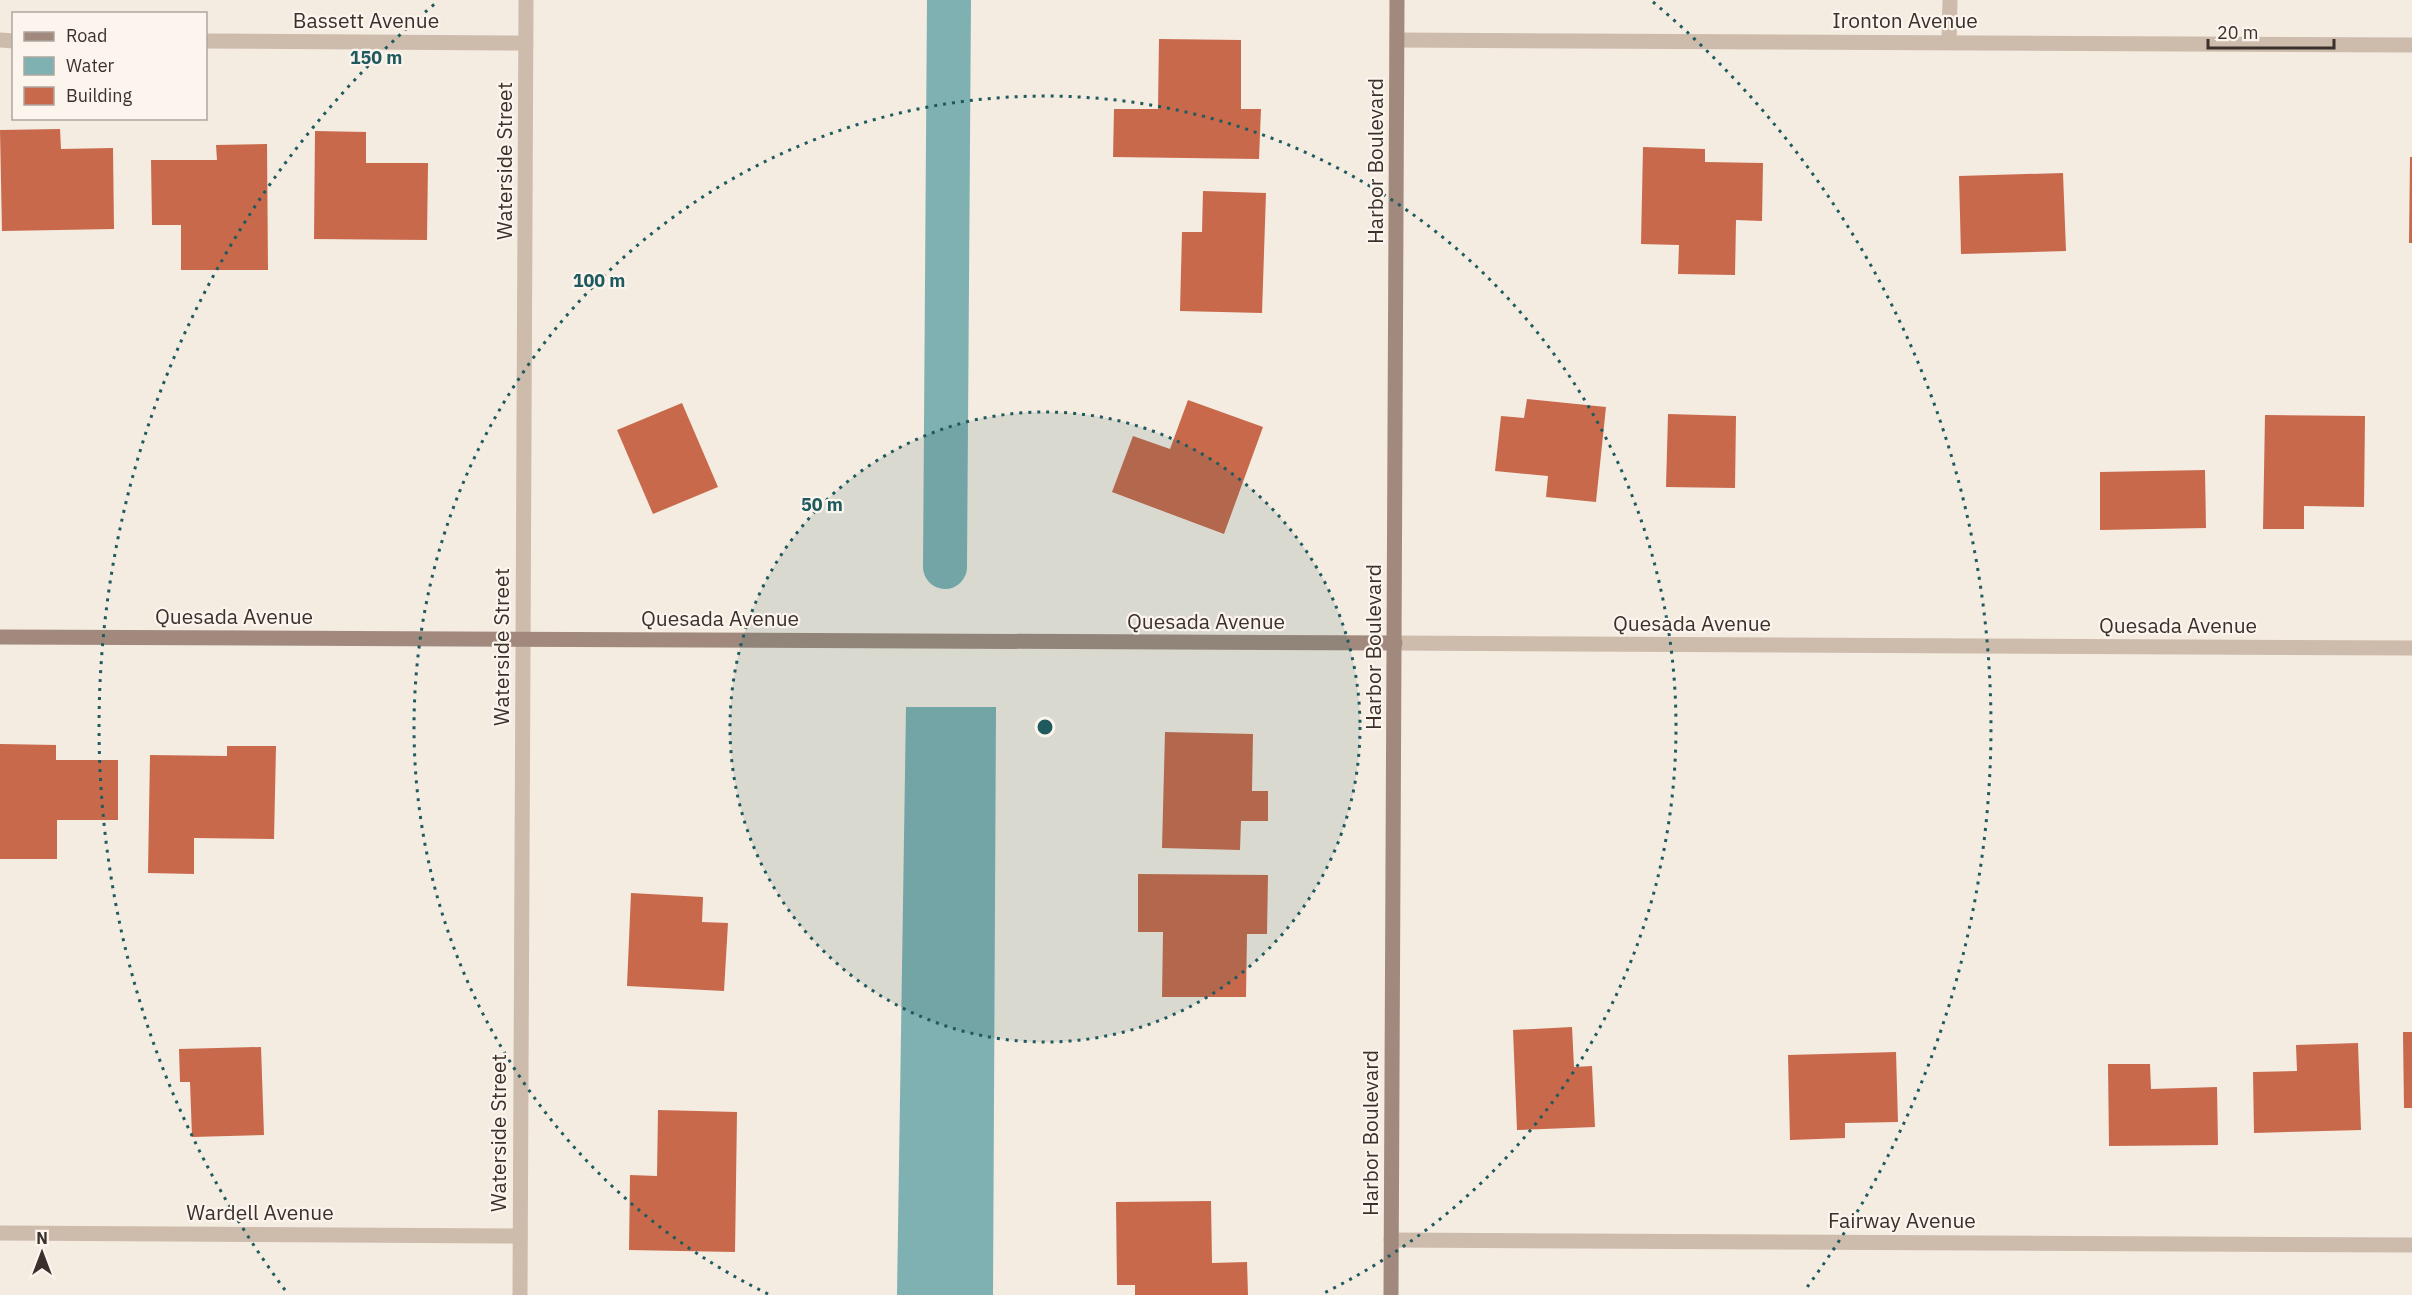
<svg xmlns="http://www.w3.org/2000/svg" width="2412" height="1295" font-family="'IBM Plex Sans',sans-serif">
<rect width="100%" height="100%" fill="#f4ebe1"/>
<path fill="#7fb0b2" d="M906,707H996L993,1295H897Z"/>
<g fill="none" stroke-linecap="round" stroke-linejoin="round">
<path stroke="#7fb0b2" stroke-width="44" d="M945,567L949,0"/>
</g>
<g fill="#c8694b">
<path d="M1159,39L1241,40V109H1261L1259,159L1113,157L1114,109H1158Z"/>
<path d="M60,129L61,149L113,148L114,229L2,231L0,130Z"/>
<path d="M315,131L366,132V163H428L427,240L314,239Z"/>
<path d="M267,144L268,270H181V225H152L151,160H217L216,145Z"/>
<path d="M1643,147L1705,149V162L1763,163L1762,221L1736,220L1735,275L1678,274L1679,245L1641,244Z"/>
<path d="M2410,157H2412V243H2409Z"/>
<path d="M2063,173L2066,251L1961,254L1959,176Z"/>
<path d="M1203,191L1266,193L1262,313L1180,311L1182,232H1202Z"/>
<path d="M1527,399L1606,407L1596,502L1546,497L1548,476L1495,471L1501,416L1524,418Z"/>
<path d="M1188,400L1263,427L1224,534L1112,492L1133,436L1170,449Z"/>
<path d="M682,403L718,487L653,514L617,430Z"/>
<path d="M1668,414L1736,416L1735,488L1666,487Z"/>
<path d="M2265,415L2365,416L2364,507L2304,506V529H2263Z"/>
<path d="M2205,470L2206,528L2100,530V472Z"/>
<path d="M1165,732L1253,734L1252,791H1268V821H1241L1240,850L1162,848Z"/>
<path d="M0,744L56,745V760H118V820H57V859H0Z"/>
<path d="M227,746H276L274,839L194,838V874L148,873L150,755L227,756Z"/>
<path d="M1138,874L1268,875L1267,934H1247L1246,997H1162L1163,932H1138Z"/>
<path d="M631,893L703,897L702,922L728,923L724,991L627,986Z"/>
<path d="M1572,1027L1574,1067L1592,1066L1595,1127L1517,1130L1513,1030Z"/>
<path d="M2403,1032H2412V1108H2404Z"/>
<path d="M2358,1043L2361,1130L2254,1133L2253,1072L2297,1071L2296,1045Z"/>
<path d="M261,1047L264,1135L192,1137L190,1082H180L179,1049Z"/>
<path d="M1896,1052L1898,1122L1845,1123V1138L1790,1140L1788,1055Z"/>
<path d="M2108,1064H2150L2151,1089L2217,1087L2218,1145L2109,1146Z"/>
<path d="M658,1110L737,1112L735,1252L629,1250L630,1175L657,1176Z"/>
<path d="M1211,1201L1212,1263L1247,1262L1248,1295H1135V1285H1117L1116,1202Z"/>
</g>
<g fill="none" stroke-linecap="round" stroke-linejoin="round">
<g stroke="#cdbbac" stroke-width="15">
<path d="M0,40L14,41"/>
<path d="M1397,40L2412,45"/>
<path d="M206,41L526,43"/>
<path d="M1949,42L1950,0"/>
<path d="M1395,643L2412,648"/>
<path d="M0,1233L520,1236"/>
<path d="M1391,1240L2412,1245"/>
<path d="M520,1295L526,0"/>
</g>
<g stroke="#a18a7d" stroke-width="15">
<path d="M0,637L1395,643"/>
<path d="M1391,1295L1397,0"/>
</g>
</g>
<circle cx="1045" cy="727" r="315" fill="#1f5a5e" fill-opacity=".12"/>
<g fill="none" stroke="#1f5a5e" stroke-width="3" stroke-dasharray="3 6">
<circle cx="1045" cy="727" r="315"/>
<path d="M768 1294A631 631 0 1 1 1322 1294"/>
<path d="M285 1290A946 946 0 0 1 437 2M1653 2A946 946 0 0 1 1805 1290"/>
</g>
<g text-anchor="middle" stroke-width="4.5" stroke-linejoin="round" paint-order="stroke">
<g font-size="21" fill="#3b302b" stroke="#fbf5ee">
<text x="366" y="28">Bassett Avenue</text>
<text x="1905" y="28">Ironton Avenue</text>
<text transform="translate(505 161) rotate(-90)" y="7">Waterside Street</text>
<text transform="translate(1376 161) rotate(-90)" y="7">Harbor Boulevard</text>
<text x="234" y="624">Quesada Avenue</text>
<text x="720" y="626">Quesada Avenue</text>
<text x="1206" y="629">Quesada Avenue</text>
<text x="1692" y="631">Quesada Avenue</text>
<text x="2178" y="633">Quesada Avenue</text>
<text transform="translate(502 647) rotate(-90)" y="7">Waterside Street</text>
<text transform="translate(1374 647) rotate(-90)" y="7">Harbor Boulevard</text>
<text transform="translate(499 1133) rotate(-90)" y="7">Waterside Street</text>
<text transform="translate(1371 1133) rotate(-90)" y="7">Harbor Boulevard</text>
<text x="260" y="1220">Wardell Avenue</text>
<text x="1902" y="1228">Fairway Avenue</text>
</g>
</g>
<circle cx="1045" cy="727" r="9" fill="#1f5a5e" stroke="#fbf5ee" stroke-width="3"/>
<g font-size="18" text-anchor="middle" font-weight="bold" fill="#1f5a5e" stroke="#fbf5ee" stroke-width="4.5" stroke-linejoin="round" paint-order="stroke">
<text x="376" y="64">150 m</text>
<text x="599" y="287">100 m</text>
<text x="822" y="511">50 m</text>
</g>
<rect x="12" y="12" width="195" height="108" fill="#fbf5ee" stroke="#aea6a0" stroke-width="1.5"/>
<rect x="24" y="32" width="30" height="9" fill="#a18a7d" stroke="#aea6a0" stroke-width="1.5"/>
<text x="66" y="42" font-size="18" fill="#3b302b">Road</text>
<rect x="24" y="57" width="30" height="18" fill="#7fb0b2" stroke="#aea6a0" stroke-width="1.5"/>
<text x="66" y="72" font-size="18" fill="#3b302b">Water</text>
<rect x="24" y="87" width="30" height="18" fill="#c8694b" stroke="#aea6a0" stroke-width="1.5"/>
<text x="66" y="102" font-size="18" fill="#3b302b">Building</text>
<g transform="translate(42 1253)" stroke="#fbf5ee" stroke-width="4.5" paint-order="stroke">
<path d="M0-4.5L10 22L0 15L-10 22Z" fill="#3b302b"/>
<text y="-9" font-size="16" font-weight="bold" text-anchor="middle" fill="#3b302b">N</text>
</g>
<path d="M2208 39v9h126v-9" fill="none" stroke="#3b302b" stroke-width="3"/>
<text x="2217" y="39" font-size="18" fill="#3b302b" stroke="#fbf5ee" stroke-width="4.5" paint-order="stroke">20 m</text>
</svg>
